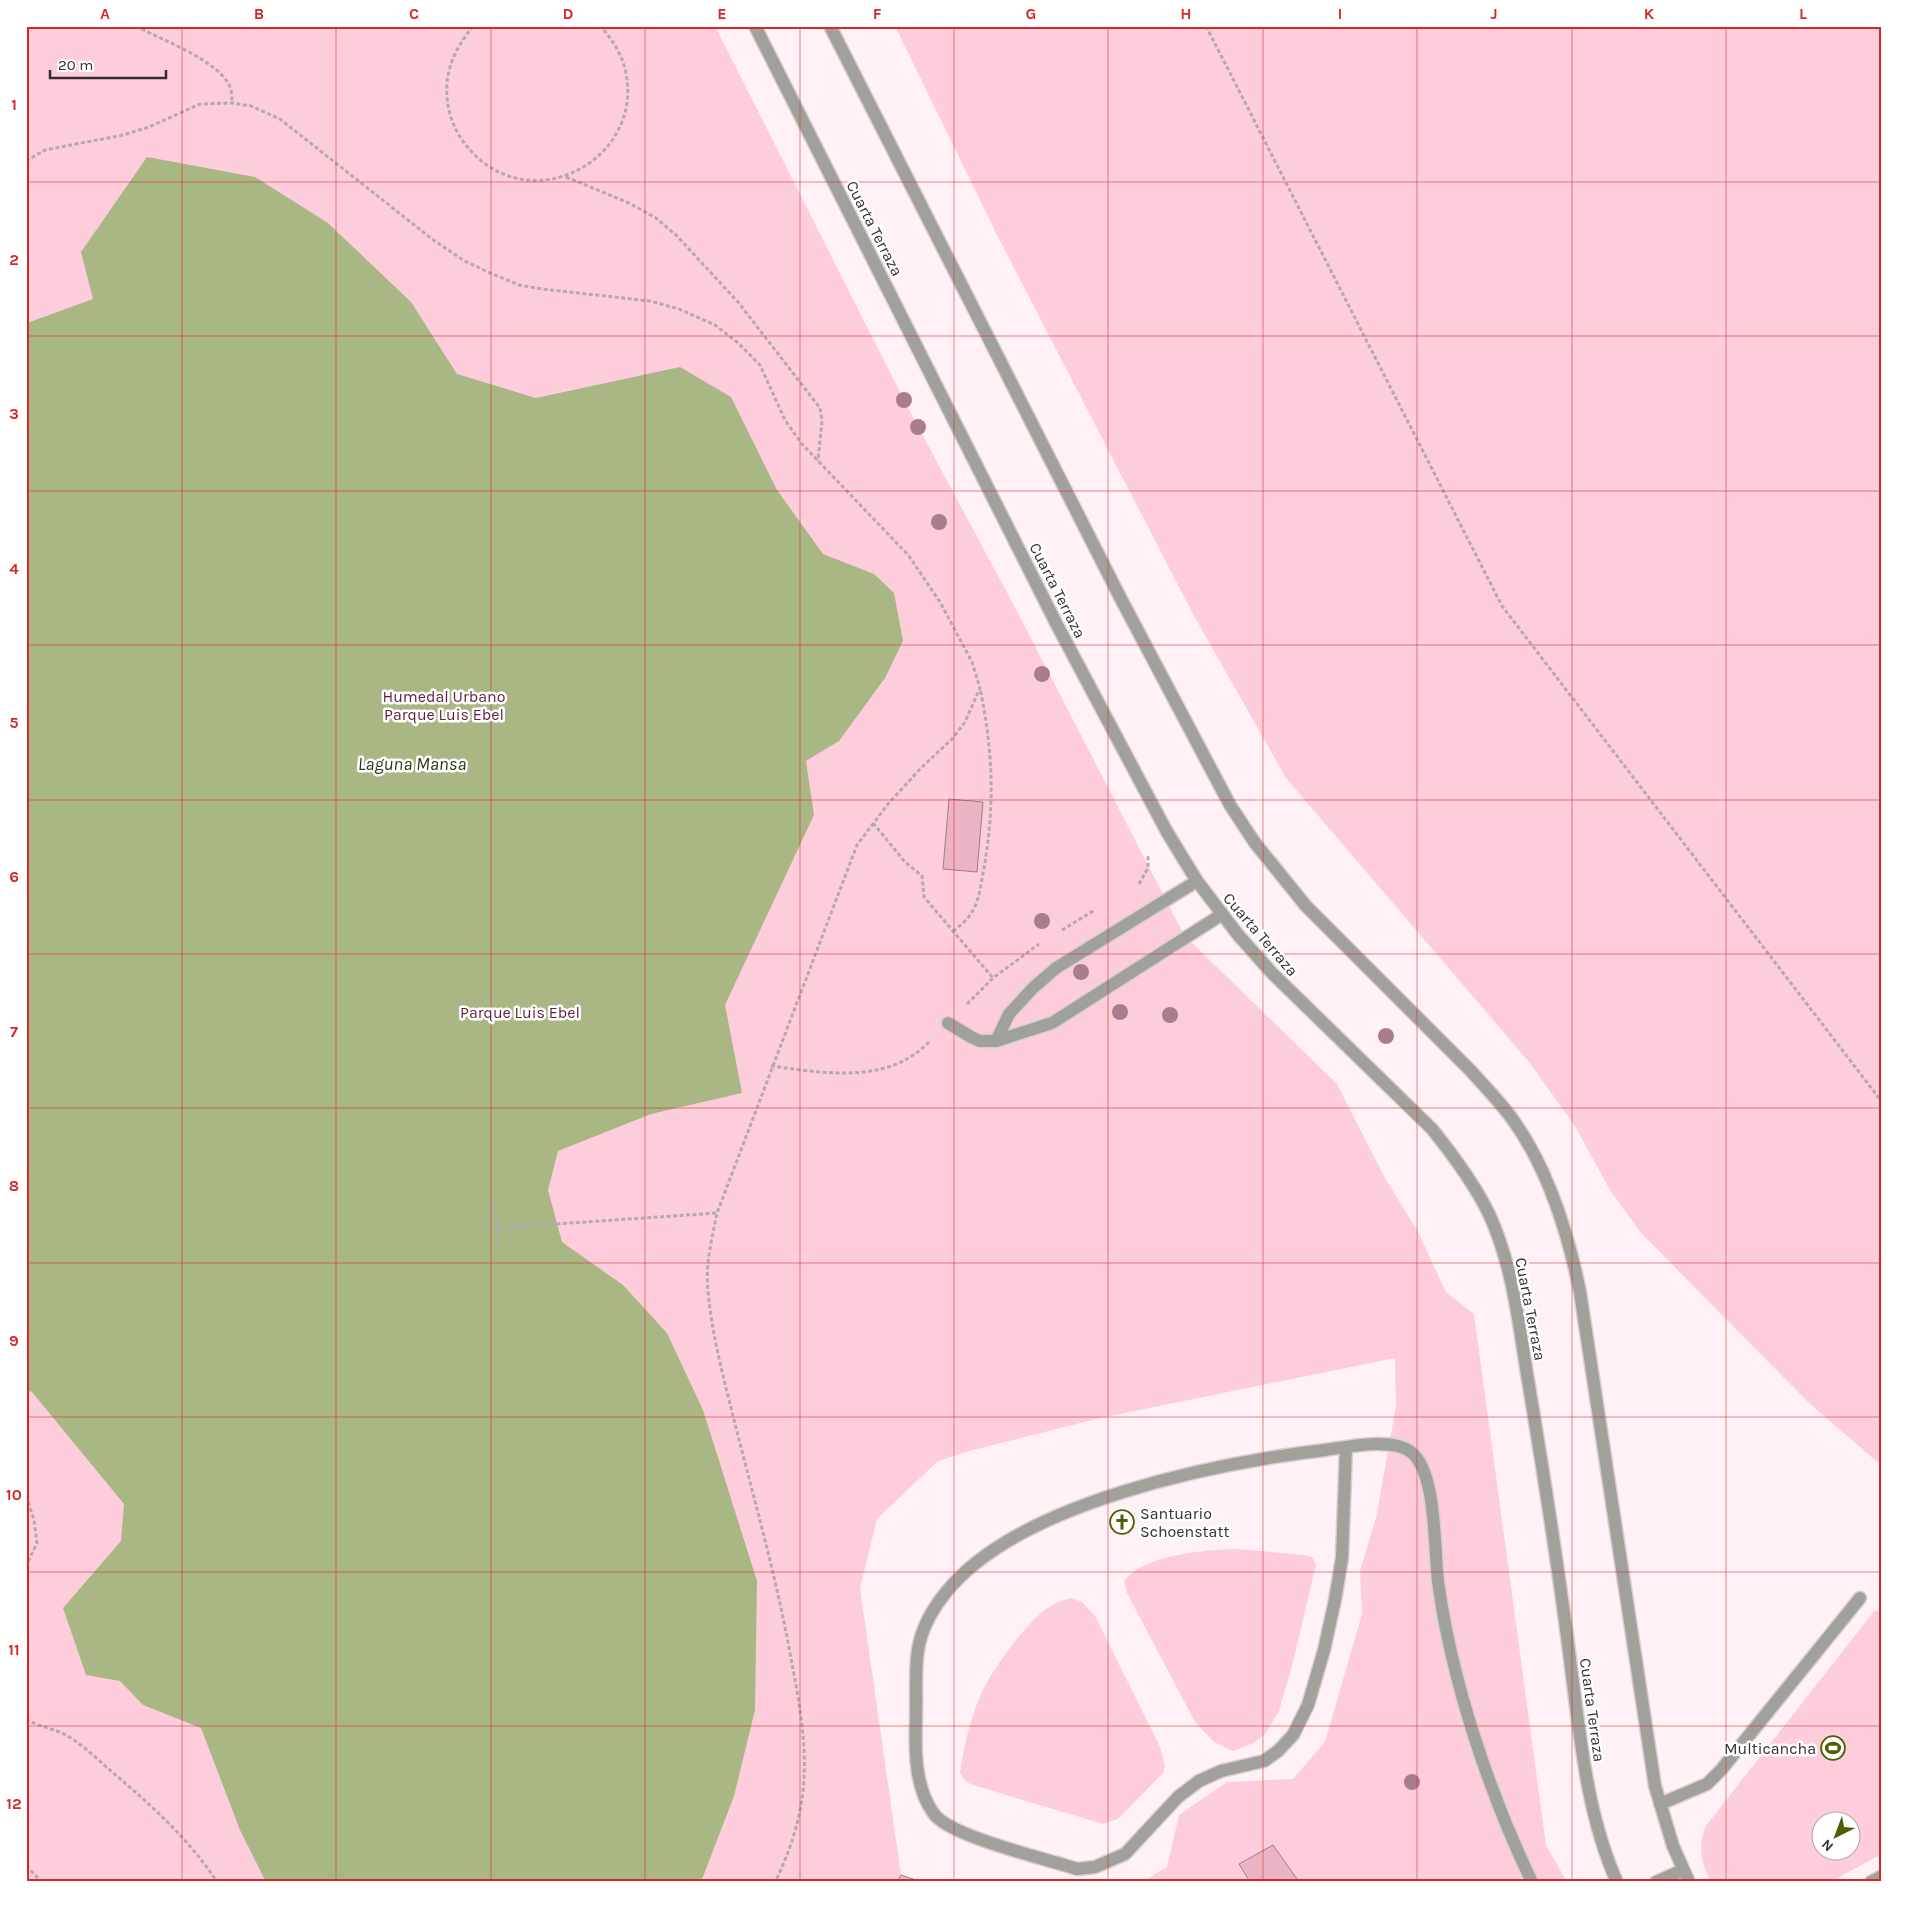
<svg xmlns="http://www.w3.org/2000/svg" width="1908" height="1908" font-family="Karla,sans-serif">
<rect width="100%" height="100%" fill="#fff1f5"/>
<g fill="#fdcddb" fill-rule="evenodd">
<path d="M26,26H715L906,404L1020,617L1184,935L1337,1084L1386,1180L1417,1230L1446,1292L1474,1314L1546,1845L1567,1882H1142L1167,1867L1179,1815L1227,1782L1293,1779L1325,1742L1362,1614L1360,1571L1376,1518L1396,1406L1395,1358L1100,1418L969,1451L938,1461L877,1519L860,1588L901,1875L918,1882H26Z"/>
<path d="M895,26H1882V1466L1809,1403L1643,1235L1611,1192L1575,1126L1529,1062L1286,778L1193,614L997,235Z"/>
<path d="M1237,1549L1305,1555L1312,1557L1316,1565L1292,1666L1279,1711L1266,1733L1254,1743L1233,1751L1214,1742L1195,1722L1127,1593L1124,1580C1147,1554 1204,1550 1237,1549Z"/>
<path d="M1071,1598L1082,1602L1095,1616L1160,1747L1165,1766L1163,1773L1118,1819L1103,1824L973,1785L966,1782L960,1773C964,1746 970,1719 981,1694C991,1671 1021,1631 1040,1614C1049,1605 1060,1601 1071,1598Z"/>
<path d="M1875,1610L1882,1614V1854L1830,1882H1711C1701,1863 1698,1849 1705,1827ZM1820,1820H1850V1850H1820Z"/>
</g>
<path fill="#a9b785" d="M147,157L255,177L328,223L411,302L457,374L536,398L680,367L731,397L777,490L823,554L874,574L894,593L903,641L885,678L839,741L806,761L814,815L725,1005L742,1093L651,1114L558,1151L548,1190L562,1242L623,1285L667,1333L703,1410L757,1581L755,1710L734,1796L701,1882H266L240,1830L201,1728L143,1705L120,1681L86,1675L63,1608L121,1541L124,1504L32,1392L26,1390V327L27,323L93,299L81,252Z"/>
<g fill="#ecb3c4" stroke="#968288">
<path d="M949,799L983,802L977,872L943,869Z"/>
<path d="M1273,1845L1297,1879L1298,1882H1250L1239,1864Z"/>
<path d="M901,1875L922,1882H897Z"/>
</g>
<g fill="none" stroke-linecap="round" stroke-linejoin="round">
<g stroke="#dbced2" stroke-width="15">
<g id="minor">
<path d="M755,26L1057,625L1167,832L1197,881L1239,936L1272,973L1432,1129C1453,1155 1474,1183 1489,1214C1514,1268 1519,1328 1529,1386C1545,1482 1560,1578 1572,1675C1581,1745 1588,1817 1617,1882"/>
<path d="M830,26L1121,599L1230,805L1255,843L1306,906L1471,1071C1485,1087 1501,1103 1513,1120C1549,1170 1568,1233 1580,1292L1655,1786L1673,1846L1689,1882"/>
<path d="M948,1023L971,1037L980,1041H996L1052,1023L1221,915"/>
<path d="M996,1041L1009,1014L1033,988L1056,968L1197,881"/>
<path d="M1346,1447L1342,1558L1335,1600L1324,1650L1308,1705L1293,1735L1278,1751L1264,1761L1221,1771L1199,1781L1178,1797L1125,1854L1095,1867L1077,1869C1047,1859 951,1837 934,1814C914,1787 915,1748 916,1717C917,1662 910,1636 947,1591C1020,1502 1216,1463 1325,1450C1347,1447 1392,1437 1411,1452C1437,1472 1434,1550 1438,1581C1451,1679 1489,1793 1532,1882"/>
<path d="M1660,1804L1707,1784L1721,1770L1860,1598"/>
<path d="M1656,1882L1683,1870"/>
<path d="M1871,1882L1882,1876"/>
</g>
</g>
<g stroke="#b5a9ac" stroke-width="3" stroke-dasharray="4 2.5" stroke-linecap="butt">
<path d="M136,26C161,40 219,60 230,87C232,92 232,98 232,103"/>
<path d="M473,26C451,54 441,79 450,114C455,132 465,146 478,158C543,216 646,153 625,69C621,52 611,39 601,26"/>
<path d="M1206,26L1502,606L1882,1102"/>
<path d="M26,161L45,150L123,135L149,127L200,104L232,103L251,106L280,119L432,239L463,260L490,273L519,285L542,289L650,301L679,309L715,325L737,342L760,365L785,420L801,443L909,556L940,602L972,662L980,688L965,722L952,739L921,768L888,804L857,845L717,1213C712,1238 705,1265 708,1291C712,1337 725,1383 736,1428C756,1506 778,1584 792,1664C799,1700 806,1740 804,1777C803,1812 791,1850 775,1882"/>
<path d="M566,177L629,203L656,218L677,236L738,302L820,408L822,420L818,461"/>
<path d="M873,823L905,862L922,876L924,897L993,978"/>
<path d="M1139,884L1148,868V855"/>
<path d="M1062,930L1095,910"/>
<path d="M953,931C960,926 968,919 972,912C980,899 981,882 984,868C995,805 993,751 980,688"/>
<path d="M967,1004L993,978L1039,944"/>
<path d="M771,1066C825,1073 887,1085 929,1042"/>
<path d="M495,1208L499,1246"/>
<path d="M498,1228L717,1213"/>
<path d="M26,1496L34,1520L37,1543L26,1566"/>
<path d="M26,1719C38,1726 50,1728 62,1733C80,1742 96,1758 111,1771C150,1804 189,1839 217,1882"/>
<path d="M26,1866L42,1882"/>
</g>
<use href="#minor" stroke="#9fa19a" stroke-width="12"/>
</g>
<g fill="#a87d8e">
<circle cx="904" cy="400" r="8"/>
<circle cx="918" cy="427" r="8"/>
<circle cx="939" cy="522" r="8"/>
<circle cx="1042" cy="674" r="8"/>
<circle cx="1042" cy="921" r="8"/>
<circle cx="1081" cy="972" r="8"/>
<circle cx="1120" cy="1012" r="8"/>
<circle cx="1170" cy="1015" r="8"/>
<circle cx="1386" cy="1036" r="8"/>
<circle cx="1412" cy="1782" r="8"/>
</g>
<path fill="none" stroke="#d62828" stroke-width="1" stroke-opacity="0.55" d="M182,26V1882M336,26V1882M491,26V1882M645,26V1882M800,26V1882M954,26V1882M1108,26V1882M1263,26V1882M1417,26V1882M1572,26V1882M1726,26V1882M26,182H1882M26,336H1882M26,491H1882M26,645H1882M26,800H1882M26,954H1882M26,1108H1882M26,1263H1882M26,1417H1882M26,1572H1882M26,1726H1882"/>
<defs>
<g id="church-ring" transform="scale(1.25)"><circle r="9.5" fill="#fff" stroke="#4d5f03" stroke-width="1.5"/><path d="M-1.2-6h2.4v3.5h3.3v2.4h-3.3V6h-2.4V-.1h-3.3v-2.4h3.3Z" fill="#4d5f03"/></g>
<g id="stadium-ring" transform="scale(1.25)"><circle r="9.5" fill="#fff" stroke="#4d5f03" stroke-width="1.5"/><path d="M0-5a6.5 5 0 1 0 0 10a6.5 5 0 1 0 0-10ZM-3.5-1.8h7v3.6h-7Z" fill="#4d5f03"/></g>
</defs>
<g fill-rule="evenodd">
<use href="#church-ring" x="1122" y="1522"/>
<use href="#stadium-ring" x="1833" y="1748"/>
</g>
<g text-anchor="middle" stroke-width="5" stroke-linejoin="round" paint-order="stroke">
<g font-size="16" fill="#362e30" stroke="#fff">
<text transform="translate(875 228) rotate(63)" y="6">Cuarta Terraza</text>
<text transform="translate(1058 590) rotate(63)" y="6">Cuarta Terraza</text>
<text transform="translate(1261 934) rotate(49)" y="6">Cuarta Terraza</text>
<text transform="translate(1531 1309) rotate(79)" y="6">Cuarta Terraza</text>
<text transform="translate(1593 1710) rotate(82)" y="6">Cuarta Terraza</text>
</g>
<g font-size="16" fill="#611e39" stroke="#fff">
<text x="444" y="702">Humedal Urbano<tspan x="444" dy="18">Parque Luis Ebel</tspan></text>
<text x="520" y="1018">Parque Luis Ebel</text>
</g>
<g font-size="16" fill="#362e30" stroke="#fff" text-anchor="start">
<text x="1140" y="1519">Santuario<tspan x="1140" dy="18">Schoenstatt</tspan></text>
<text x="1816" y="1754" text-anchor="end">Multicancha</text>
</g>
<g font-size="18" font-style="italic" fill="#2e3711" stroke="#fff">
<text x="412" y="770">Laguna Mansa</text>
</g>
</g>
<rect width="1908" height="1908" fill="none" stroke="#ffffff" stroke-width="55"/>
<g transform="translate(1836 1836) rotate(222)"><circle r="24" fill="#ffffff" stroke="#afabac"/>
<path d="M0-4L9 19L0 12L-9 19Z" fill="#4d5f03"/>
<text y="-8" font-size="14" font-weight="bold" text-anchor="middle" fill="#362e30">N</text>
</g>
<path d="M50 70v8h116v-8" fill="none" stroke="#362e30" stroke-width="2.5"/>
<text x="58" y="70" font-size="15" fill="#362e30" stroke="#ffffff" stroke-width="4" paint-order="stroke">20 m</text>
<rect x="28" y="28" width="1852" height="1852" fill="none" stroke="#d62828" stroke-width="2"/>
<g font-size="16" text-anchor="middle" font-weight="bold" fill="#d62828">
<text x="105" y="19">A</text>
<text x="259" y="19">B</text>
<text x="414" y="19">C</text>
<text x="568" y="19">D</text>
<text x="722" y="19">E</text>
<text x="877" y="19">F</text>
<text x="1031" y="19">G</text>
<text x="1186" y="19">H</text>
<text x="1340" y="19">I</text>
<text x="1494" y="19">J</text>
<text x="1649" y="19">K</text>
<text x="1803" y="19">L</text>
<text x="14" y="110">1</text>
<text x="14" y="265">2</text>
<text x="14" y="419">3</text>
<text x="14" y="574">4</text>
<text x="14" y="728">5</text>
<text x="14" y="882">6</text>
<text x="14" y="1037">7</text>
<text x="14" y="1191">8</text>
<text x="14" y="1346">9</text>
<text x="14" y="1500">10</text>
<text x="14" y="1655">11</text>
<text x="14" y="1809">12</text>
</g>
</svg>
